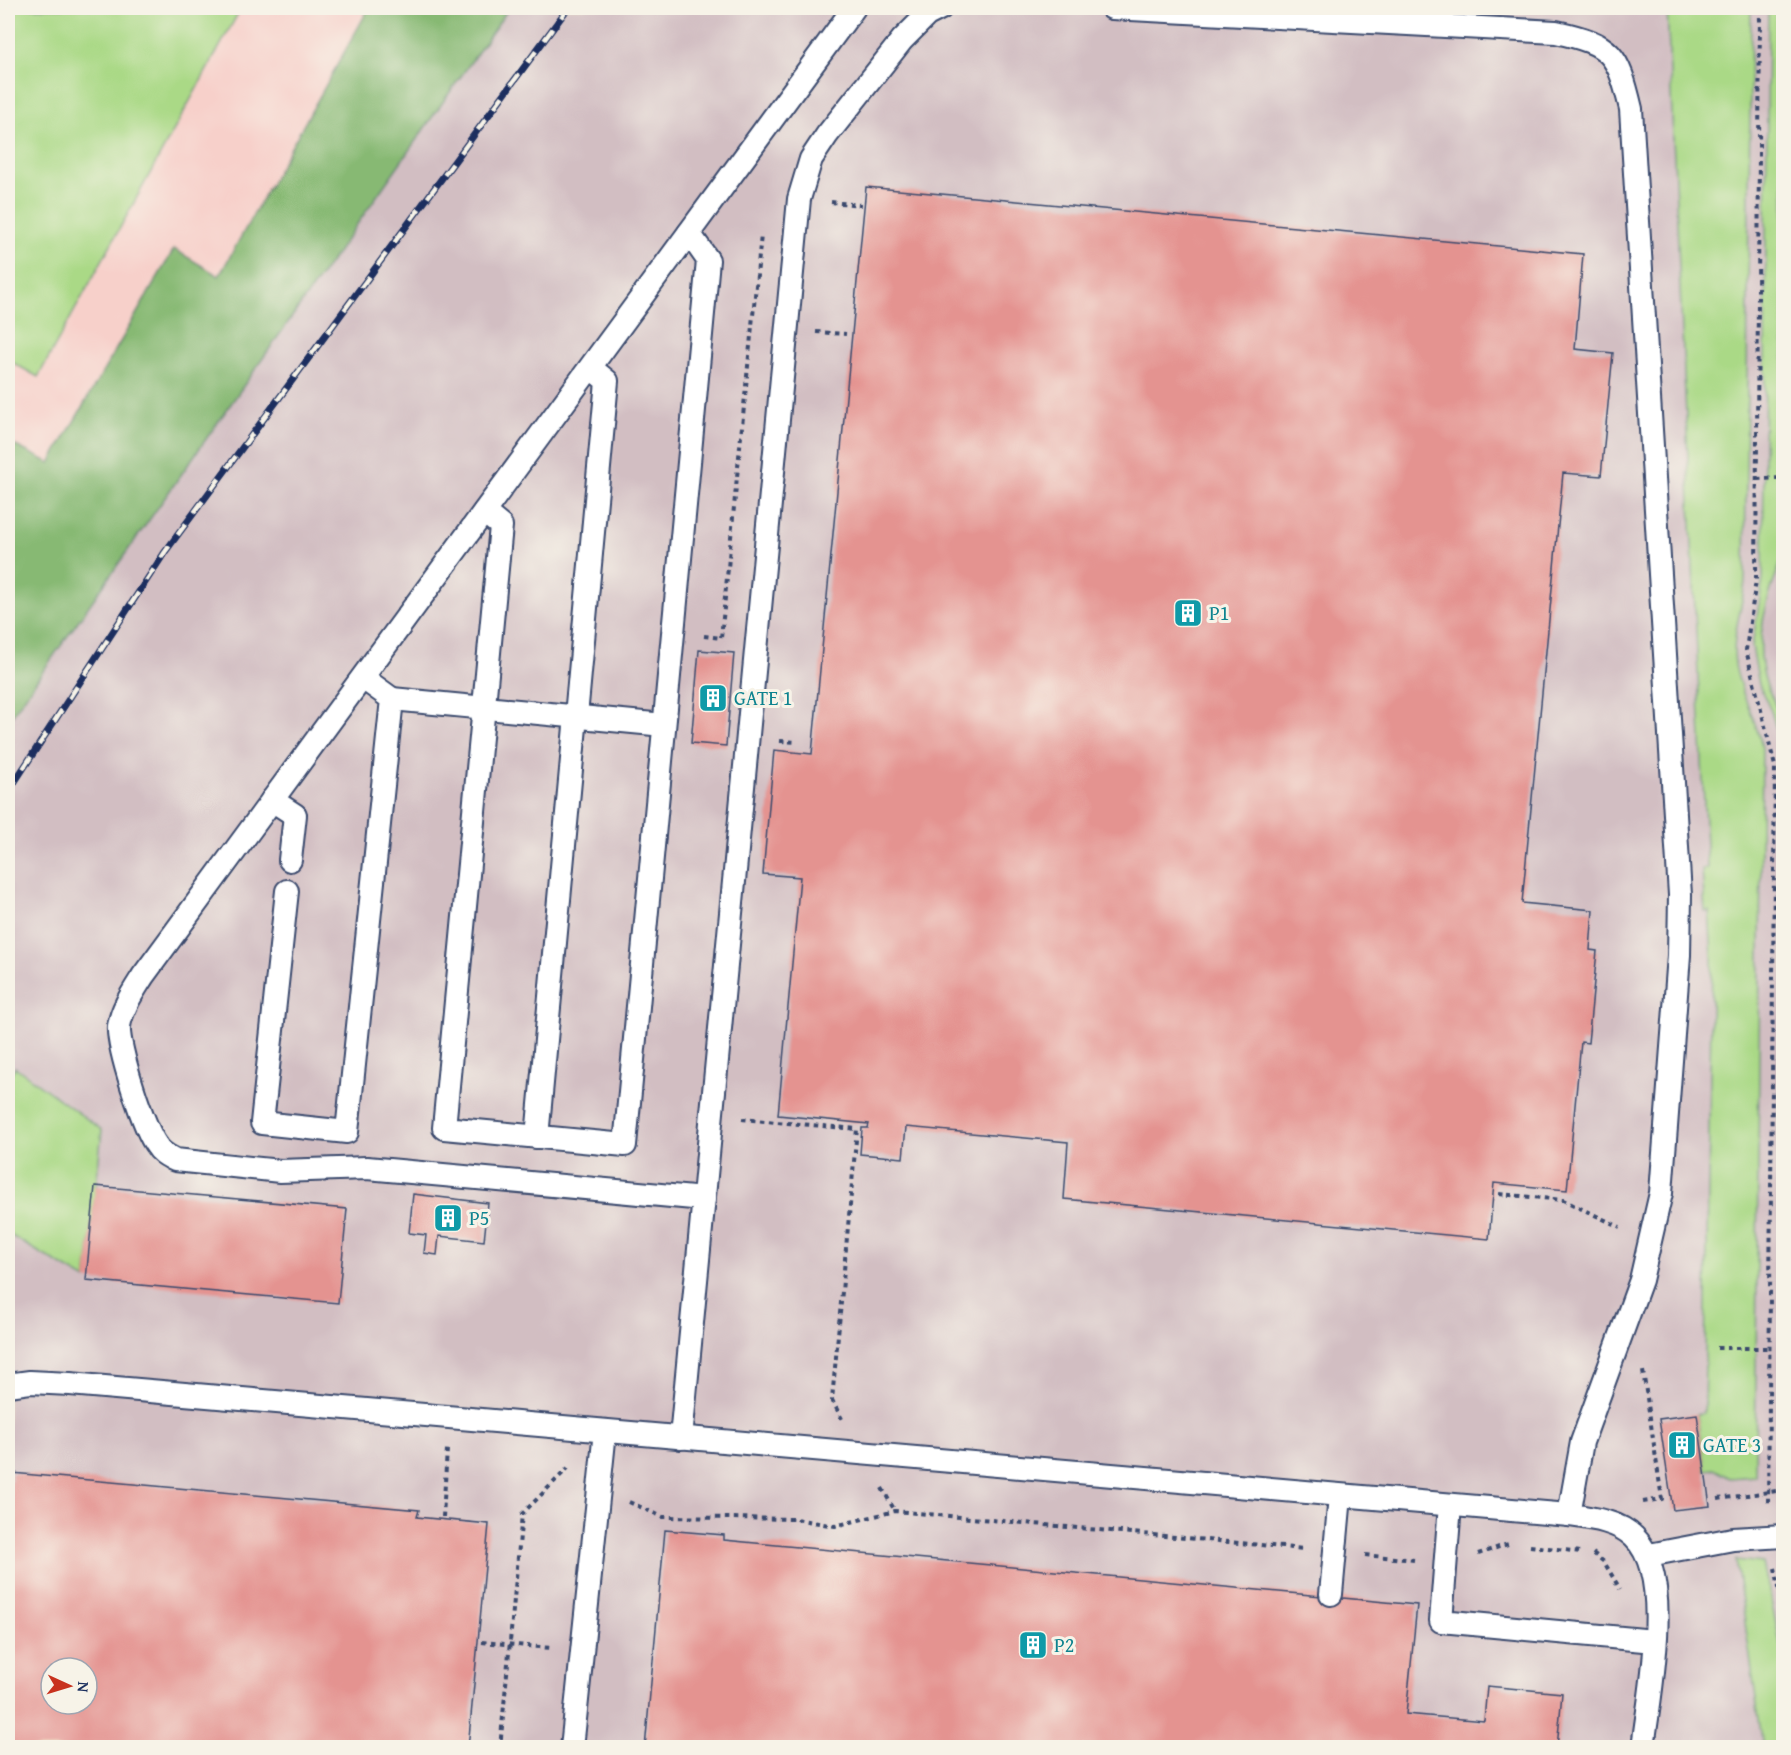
<svg xmlns="http://www.w3.org/2000/svg" width="1791" height="1755" font-family="'Gentium Book Plus',serif">
<rect width="100%" height="100%" fill="#f7f3e8"/>
<filter id="ink" filterUnits="userSpaceOnUse"><feTurbulence type="fractalNoise" baseFrequency=".0167" numOctaves="2"/><feDisplacementMap in="SourceGraphic" scale="12" xChannelSelector="R" yChannelSelector="G"/><feConvolveMatrix kernelMatrix="1 2 1 2 8 2 1 2 1" color-interpolation-filters="sRGB"/></filter>
<filter id="wash" filterUnits="userSpaceOnUse"><feTurbulence type="fractalNoise" baseFrequency=".008" numOctaves="4" result="noise"/><feDisplacementMap in="SourceGraphic" scale="24" xChannelSelector="R" yChannelSelector="G"/><feGaussianBlur stdDeviation="1.35" result="paint"/><feColorMatrix in="noise" values="0 0 0 0 0 0 0 0 0 0 0 0 0 0 0 0 0 1.4 0 .05"/><feComposite in="paint" operator="in"/></filter>
<g filter="url(#wash)">
<rect width="100%" height="100%" fill="#ede0c0"/>
<path fill="#f7d0ca" d="M8,8H369L219,277L174,249L49,463L8,442Z"/>
<path fill="#d2bec2" fill-rule="evenodd" d="M509,8H1783V1747L8,1748V721ZM51,1668H87V1704H51Z"/>
<g fill="#aad986" stroke="#628472" stroke-width="1.5">
<path d="M8,8H241L38,377L8,360Z"/>
<path d="M1667,8H1751L1745,580C1743,608 1731,634 1735,664C1739,693 1757,719 1762,748L1755,1476L1730,1478L1714,1469L1705,1470L1697,1414L1704,1413L1712,958L1709,911L1705,912L1702,869L1707,868Z"/>
<path d="M1768,8H1784V555C1767,595 1752,643 1767,686C1773,701 1780,713 1783,729V844H1780V742L1771,711L1759,685L1752,646L1763,579Z"/>
<path d="M15,1067L102,1130L86,1280L8,1234V1078Z"/>
<path d="M1736,1560L1763,1563L1783,1656V1747H1763Z"/>
</g>
<path fill="#87b973" stroke="#517468" stroke-width="1.5" d="M369,8H509L8,721V442L50,463L174,249L219,276Z"/>
<g id="blocks">
<g fill="#e49390" fill-rule="evenodd">
<path d="M866,187L1583,254L1575,349L1613,353L1601,476L1563,473L1522,903L1593,910L1590,950L1597,951L1588,1043L1581,1042L1567,1190L1494,1183L1489,1239L1064,1199L1068,1142L906,1127L903,1158L860,1154L862,1128H868L869,1124L778,1115L800,877L763,874L774,750L812,754Z"/>
<path d="M699,650L734,653L726,746L691,743Z"/>
<path d="M95,1186L347,1209L338,1303L86,1280Z"/>
<path d="M413,1194L488,1203L484,1241L439,1236L437,1255L424,1253L426,1235L409,1233Z"/>
<path d="M1697,1414L1710,1506L1673,1510L1659,1419Z"/>
<path d="M12,1473L419,1510L417,1517L489,1524L468,1748H8V1524ZM51,1668H87V1704H51Z"/>
<path d="M665,1530L724,1535V1540L1417,1605L1406,1714L1484,1721L1487,1686L1562,1693L1557,1748H645Z"/>
</g>
</g>
</g>
<g filter="url(#ink)">
<use href="#blocks" fill-opacity="0" stroke="#3a4a6d" stroke-width="1.5"/>
<g fill="none" stroke-linecap="round" stroke-linejoin="round">
<g stroke="#3a4a6d" stroke-width="26">
<g id="service">
<path d="M484,512L501,526L444,1128L625,1145L708,260L689,233"/>
<path d="M392,699L664,725"/>
<path d="M272,800L295,815L290,860"/>
<path d="M287,891L262,1123L347,1132L392,699L363,678"/>
<path d="M537,1137L607,381L591,368"/>
<path d="M704,1199L367,1168L280,1171L175,1160C168,1156 161,1153 157,1146C144,1130 117,1046 119,1026C122,1008 133,992 143,976L854,8"/>
<path d="M8,1385L30,1382L70,1384L1569,1515L1582,1442L1641,1280L1661,1193L1679,955L1680,895L1631,109C1618,54 1612,44 1556,32L1112,8"/>
<path d="M681,1438L799,199L811,159L827,135L902,40L927,15L941,8"/>
<path d="M1450,1505L1441,1621L1654,1641"/>
<path d="M1569,1515C1591,1518 1618,1521 1634,1537C1675,1576 1649,1694 1643,1748"/>
<path d="M1649,1555L1733,1539L1784,1536"/>
<path d="M1331,1594L1340,1496"/>
<path d="M572,1748L605,1431"/>
</g>
</g>
<g stroke="#3a4a6d" stroke-width="4" stroke-dasharray="4.5 4.5" stroke-linecap="butt">
<path d="M1760,8L1756,580L1746,650L1775,766L1768,1505"/>
<path d="M831,202L861,205"/>
<path d="M816,332L846,334"/>
<path d="M1757,479L1784,478"/>
<path d="M704,636L721,638L761,235"/>
<path d="M780,741L797,742"/>
<path d="M742,1119L857,1129L832,1400L842,1419"/>
<path d="M1499,1194L1563,1200L1620,1227"/>
<path d="M1717,1348H1770"/>
<path d="M882,1488L895,1511"/>
<path d="M1718,1499L1784,1490"/>
<path d="M629,1502L663,1517L796,1519L835,1526L895,1511L1304,1549"/>
<path d="M1643,1502L1662,1499L1643,1371"/>
<path d="M443,1517L447,1449"/>
<path d="M1530,1546L1582,1552"/>
<path d="M1593,1553L1604,1562L1620,1589"/>
<path d="M1478,1554L1508,1544"/>
<path d="M1365,1555L1414,1560"/>
<path d="M1775,1568L1784,1612"/>
<path d="M482,1642L551,1648"/>
<path d="M500,1748L522,1514L568,1468"/>
</g>
<use href="#service" stroke="#fff" stroke-width="22"/>
<g stroke="#1b2f5e" stroke-width="7">
<path id="rail" d="M8,792L165,552L568,8"/>
</g>
<use href="#rail" stroke="#f7f3e8" stroke-width="4.5" stroke-dasharray="14" stroke-linecap="butt"/>
</g>
</g>
<defs>
<g id="building-square" transform="scale(1.5)"><rect x="-9" y="-9" width="18" height="18" rx="4" fill="#0f9aa8" stroke="#f7f3e8"/><path d="M-4-6H4V6H1V3H-1V6H-4ZM-2.5-4.3h1.7v1.8h-1.7ZM.8-4.3h1.7v1.8H.8ZM-2.5-1h1.7V.8h-1.7ZM.8-1h1.7V.8H.8Z" fill="#fff"/></g>
</defs>
<g fill-rule="evenodd">
<use href="#building-square" x="1188" y="613"/>
<use href="#building-square" x="713" y="698"/>
<use href="#building-square" x="448" y="1218"/>
<use href="#building-square" x="1682" y="1445"/>
<use href="#building-square" x="1033" y="1645"/>
</g>
<g text-anchor="middle" stroke-width="6" stroke-linejoin="round" paint-order="stroke">
<g font-size="20" fill="#0d838f" stroke="#f7f3e8" text-anchor="start">
<text x="1209" y="620">P1</text>
<text x="734" y="705">GATE 1</text>
<text x="469" y="1225">P5</text>
<text x="1703" y="1452">GATE 3</text>
<text x="1054" y="1652">P2</text>
</g>
</g>
<rect width="1791" height="1755" fill="none" stroke="#f7f3e8" stroke-width="30"/>
<g transform="translate(69 1686) rotate(94)"><circle r="28" fill="#f7f3e8" stroke="#9fa5b1" stroke-width="1.5"/>
<path d="M0-4.5L10 22L0 15L-10 22Z" fill="#c8321e"/>
<text y="-9" font-size="16" font-weight="bold" text-anchor="middle" fill="#1b2f5e">N</text>
</g>
</svg>
